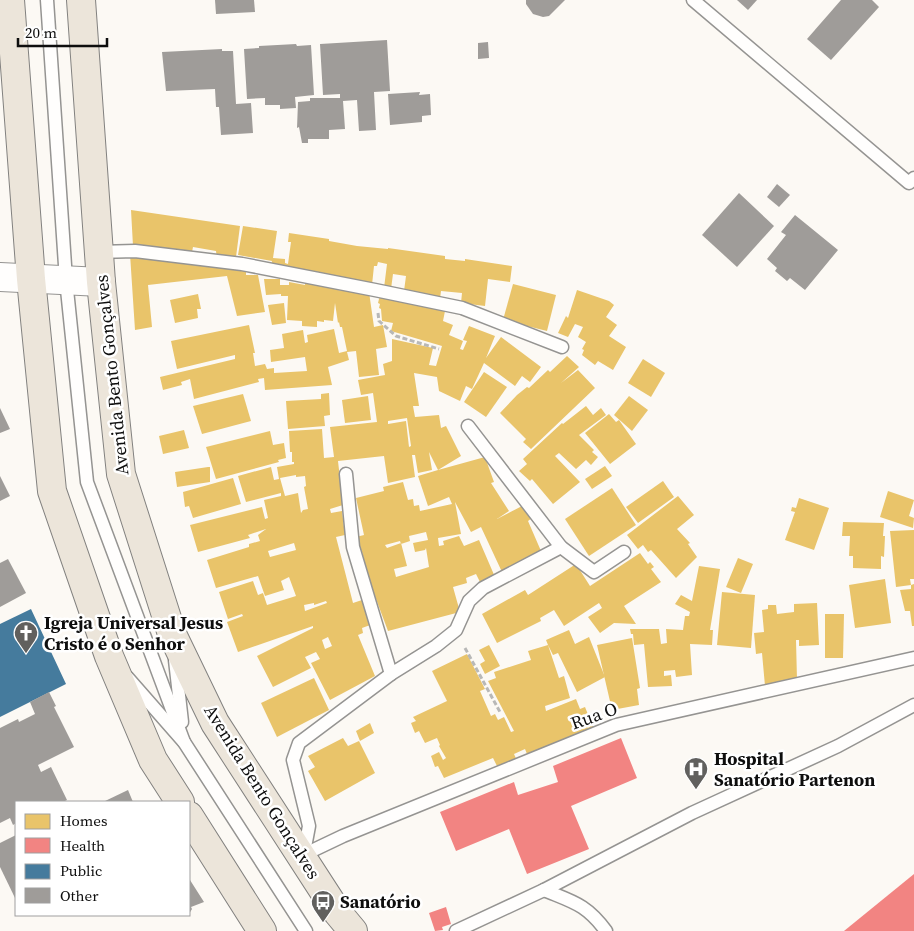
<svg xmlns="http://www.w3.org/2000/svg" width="914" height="931" font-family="'Source Serif 4',serif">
<rect width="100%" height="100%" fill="#fcf9f4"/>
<g fill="#e9c46a" fill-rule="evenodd">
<path d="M131,210L240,226L236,257L217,259L216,251L193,247L191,257L133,246Z"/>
<path d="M243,226L277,231L273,258L285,259V263L288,264L291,242H288L289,233L329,239V241L357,246L388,249V248L445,256V259L465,261V259L512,266L510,282L488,279L485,306L461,303L462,293L441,291L440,299L404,291L406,276L393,274L391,289L384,288L387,264L378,262L377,266H374L372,285L271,267L272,261L238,255Z"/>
<path d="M130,254L246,266V275H258L265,312L237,316L227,276L148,285L152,327L135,330Z"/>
<path d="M264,279H280V285H289V282L305,285V282L337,288V290L369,292L374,327L383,325L387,347L376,349L379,375L359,377L356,351L347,352L349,360L328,367L332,385L265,390L264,378L258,379L259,382L194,399L190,379L181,382L182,385L163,390L160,377L235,359V355L177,369L171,341L249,325L255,353H253L255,366L265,364L267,369L274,368V373L307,371L305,357L271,362L270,350L284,348L282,334L303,330L305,343L308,342L307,335L334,329L339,353L347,351L342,327H340L339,322L338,323L335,303L333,321L324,320V322L317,321V327L302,326V321L287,320L288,296H281V294L266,295Z"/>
<path d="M513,284L556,295L547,331L503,320Z"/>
<path d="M577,290L609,301L614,305L606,317L617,325L609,336L626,347L613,370L598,361L595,365L582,355L584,350L582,349L586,342L578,337L583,327L575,324L568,337L558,333L566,316L568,318Z"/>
<path d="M198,294L201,309H197L198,318L175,323L170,300Z"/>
<path d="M380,295L445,311L443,321L453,325L449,335L463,341L460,349L463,350L467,341L463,340L469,326L495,336L486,358L501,337L541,367L530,382L522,376L515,386L484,363L472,389L466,386L460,401L439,391L437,377L414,373L419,406H413L415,417L439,415L441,428L446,426L461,456L438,470L485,457L494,482L491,483L509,511L497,519L524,505L532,518L528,521L541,551L502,572L481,527L471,532L455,502L461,534L438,538L439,546L444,545L443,541L459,536L464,546L479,540L495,577L480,582L476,574L466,578L467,583L453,587L460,612L388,631L370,583L362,552V550L359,551L356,537L364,535L356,498L384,491L383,487L403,482L408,500L413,499L414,506L419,505L420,511L452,504L449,497L428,506L418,476L438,470L429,452L432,470L418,473L415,455H412L415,477L388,483L384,456L338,461L343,505L330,509L331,513L342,511L345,535L336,537L353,603L365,599L373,624L362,628L363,633L358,635L375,676L330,700L311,663L320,659L316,652L305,657L311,668L273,687L257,656L313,628V626L238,652L227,622L243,616L242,614L228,619L219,592L253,581L258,595L263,593L267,605L296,596L289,577L281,581L284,590L265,596L258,576L216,588L207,560L249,547V544L260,541L258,535L266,529L248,535L250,538L198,552L190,525L262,507L265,519L268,518L264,500L281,496V493L246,502L238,476L271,467L274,480L279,479L277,467L294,464V462H292V452H290L289,431L322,429L324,458L334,457L330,427L377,422L373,393L361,395L358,380L385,375L383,364L392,361V339L433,348L429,365L436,366L442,346L391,331L393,323L382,321L381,309L379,308L380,304L378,303ZM407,418L411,446L409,447L406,421L388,424V421ZM296,475V477L305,476L306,486L304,487L308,509L303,510L301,513L298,493L285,496L280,478ZM426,532L428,540L413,543L415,552L425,550L426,548L429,567L396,577L394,569L407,566L401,543L387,548L385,545L400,541L401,544L410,541L409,536ZM294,543L296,550L270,557L268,551ZM326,601L327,603L305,611L304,605L314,603V605ZM328,637L332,646L325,649L322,640Z"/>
<path d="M284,303L286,323L272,325L268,305Z"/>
<path d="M567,356L579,367L561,383L578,370L595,388L531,449L523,442L526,439L500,413L517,395L527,387L529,388L548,370L550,372Z"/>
<path d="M643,359L665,373L651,397L628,383Z"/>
<path d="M484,372L507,387L486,417L464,402Z"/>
<path d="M329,393L330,415L324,416L325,426L288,429L286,401L321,399V394Z"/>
<path d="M243,394L251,421L202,434L193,406Z"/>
<path d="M368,396L371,420L345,423L342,400Z"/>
<path d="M629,396L648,410L632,431L614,415Z"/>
<path d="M586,406L593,415L601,408L606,415L579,435L594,450L592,452L598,457L591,465L586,460L576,469L559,453L555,456L580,482L553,504L532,479L530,481L519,471L527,464L523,459L562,423L563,424Z"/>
<path d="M609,414L616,422L619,420L636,444L610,464L585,433Z"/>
<path d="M184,430L189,448L163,454L159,436Z"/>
<path d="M270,431L273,445L284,443L286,458L278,460L279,462L216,479L206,447Z"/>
<path d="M605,466L612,476L592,489L585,479Z"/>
<path d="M208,467H210V482L177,487L175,472Z"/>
<path d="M233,478L241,504L193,518L189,506L185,507L183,492Z"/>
<path d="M663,481L674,497L638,523L626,507Z"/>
<path d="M612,488L636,525L589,556L565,519Z"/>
<path d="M888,491L914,500L909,516L914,518L913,528L880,517Z"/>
<path d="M678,496L694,515L677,529L690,543L688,544L697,557L676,578L651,550L648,552L643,545L638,549L627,535Z"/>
<path d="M799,498L829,508L814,550L785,540L795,512L791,511L792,507L796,508Z"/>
<path d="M843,522L884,523L883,536H885L884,557L881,556V569L853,568V556H849L850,536H842Z"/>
<path d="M914,530V579H910L911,585L896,587L890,531Z"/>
<path d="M640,553L648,564L650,562L654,567L651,569L661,582L624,606L636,624L614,623L600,633L588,617L602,608L599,603L564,626L554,610L540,618L541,621L497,643L482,614L525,590L528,595L576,564L590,586Z"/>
<path d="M738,558L753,564L741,593L726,587Z"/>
<path d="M699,566L720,569L710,630H713L712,645L690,644L692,675L676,677L675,670L664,671V676L671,675L672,686L648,687L644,644L634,645L633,634H631L630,629H659L661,644L667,643L666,629L683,630L685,616H689L690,612L675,604L681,595L692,601Z"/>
<path d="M885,579L891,623L855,628L849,585Z"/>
<path d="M914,584V626H912L910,611H905L900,590L911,589V585Z"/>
<path d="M722,592L755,595L751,648L717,645Z"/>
<path d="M817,603L819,645L799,646V640H796L797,680L765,686L762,653L756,654L754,633L764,632L762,610L768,609V605H776L777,614L794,612V604Z"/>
<path d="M825,614H844L843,658H825Z"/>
<path d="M569,630L575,644L589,637L605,677L577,692L558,653L553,655L548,645L559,678L564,676L570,698L545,706L546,711L576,699L580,709L585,707L595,732L529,759L525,749L514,754L518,763L499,770L493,758L444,778L438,766L435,767L431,756L439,752L443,760L446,758L439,746L440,745L437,738L425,743L419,731L415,733L411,723L416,721L413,717L447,701L432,671L467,654L485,689L480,691L491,716L495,714L498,720L504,717L511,732L514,731L488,681L496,678L494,672L531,660L528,651L548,645L546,640Z"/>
<path d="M632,638L640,688L637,689L639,705L612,710L597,645Z"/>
<path d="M489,645L500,666L485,674L480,664L485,661L479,650Z"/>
<path d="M314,678L329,710L277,737L261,703Z"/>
<path d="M370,723L374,733L360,741L356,731Z"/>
<path d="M343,738L348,746L359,741L375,773L325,801L308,771L315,767L308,756Z"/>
</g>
<g fill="#f28482">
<path d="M621,738L637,778L571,806L589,849L527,874L509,829L456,851L440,812L514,782L518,795L558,782L553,766Z"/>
<path d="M914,874V931H844Z"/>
<path d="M446,907L451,924L442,927L443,930L435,931L429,913Z"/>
</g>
<path fill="#457b9d" d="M31,609L66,684L0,717V624Z"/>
<g fill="#9f9c99">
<path d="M215,0H254L255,12L216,14Z"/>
<path d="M526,0H565L549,16L543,17L533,14L526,4Z"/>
<path d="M737,0H757L748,10Z"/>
<path d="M841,0H872L879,7L831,60L807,39Z"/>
<path d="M387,40L390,91L374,92L376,130L359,131L357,100L343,101L345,129L329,130V139H308V143H302L299,127L297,128L298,102L310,101V98H340V94L323,95L320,44Z"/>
<path d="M488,42L489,58L478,59V43Z"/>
<path d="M296,44L297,46L311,45L314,95L295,97L296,108L280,109V105H265V98L247,99L244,49L259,48V46Z"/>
<path d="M222,49V51H233L236,104L251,103L253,133L221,135L219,107H216L215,89L166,91L162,52Z"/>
<path d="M420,92L419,95L430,94L431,115L422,116V122L390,125L388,94Z"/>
<path d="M777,184L790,195L779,207L767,197Z"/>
<path d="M739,193L774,226L737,267L702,235Z"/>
<path d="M795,215L838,250L805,290L790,278L787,281L775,271L777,268L767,259L786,235L781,232Z"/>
<path d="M0,408L10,429L0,433Z"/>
<path d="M0,476L10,496L0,501Z"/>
<path d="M8,559L26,593L0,607V563Z"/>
<path d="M49,692L56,706L54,707L74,747L38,765L41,772L51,767L67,800L63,802H16V823L13,825L10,818L0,823V728L18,719L19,722L35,714L30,702Z"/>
<path d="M128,790L133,802H103Z"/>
<path d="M16,835V900L0,867V843Z"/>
<path d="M189,880H190L204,902L191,907L192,909L189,914Z"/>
</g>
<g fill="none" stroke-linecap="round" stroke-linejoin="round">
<g stroke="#959492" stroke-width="15">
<g id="service">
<path d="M47,0L66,280L87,482L184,742"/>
<path d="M693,0L909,183L914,178"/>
<path d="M98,252L135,251L242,264L375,290L462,308L562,347"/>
<path d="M468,426L561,547L594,572L624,552"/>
<path d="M346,474L353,547L391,674"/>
<path d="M175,660L182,722"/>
<path d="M127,677L184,742L306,931"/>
<path d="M302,854L306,842L309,826L293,760L299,743L391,674L436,646L456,630L469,601L483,588L561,547"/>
<path d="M301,856L343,836L616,725L914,658"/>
<path d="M544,890C573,902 586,904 606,931"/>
<path d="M456,931L544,890L692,813L838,746L914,705"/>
</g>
</g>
<g stroke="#959492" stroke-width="30">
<path id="tertiary" d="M0,277L101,282"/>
</g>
<g stroke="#82817f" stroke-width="30">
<g id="primary">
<path d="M10,0L31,279L52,491L109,656L153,760L180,802"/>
<path d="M81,0L101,282L121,474L172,634L215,723L338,913L353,931"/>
<path d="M189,816L262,931"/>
</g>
</g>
<g stroke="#b8b8b7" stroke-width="3" stroke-dasharray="5 2.5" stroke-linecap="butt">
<path d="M378,313L379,321L396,336L439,349"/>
<path d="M465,648L500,712"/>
</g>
<use href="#service" stroke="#fffefd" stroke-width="12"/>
<use href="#tertiary" stroke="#fffefd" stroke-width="28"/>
<use href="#primary" stroke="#ece5da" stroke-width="28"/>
</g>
<defs>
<g id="church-pin" transform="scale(1.25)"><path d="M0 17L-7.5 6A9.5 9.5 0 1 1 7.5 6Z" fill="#61605e" stroke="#fff"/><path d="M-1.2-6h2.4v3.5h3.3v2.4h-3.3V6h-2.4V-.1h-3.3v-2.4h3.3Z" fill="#fff"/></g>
<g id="hospital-pin" transform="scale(1.25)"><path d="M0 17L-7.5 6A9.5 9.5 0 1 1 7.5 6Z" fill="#61605e" stroke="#fff"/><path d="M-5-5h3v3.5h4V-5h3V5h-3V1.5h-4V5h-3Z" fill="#fff"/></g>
<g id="bus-pin" transform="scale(1.25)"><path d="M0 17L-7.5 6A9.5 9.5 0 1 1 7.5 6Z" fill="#61605e" stroke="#fff"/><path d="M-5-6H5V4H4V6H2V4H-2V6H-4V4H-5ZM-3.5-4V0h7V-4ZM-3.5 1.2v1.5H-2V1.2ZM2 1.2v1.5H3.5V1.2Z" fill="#fff"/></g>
</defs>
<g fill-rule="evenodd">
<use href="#church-pin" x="26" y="633"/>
<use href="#hospital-pin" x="696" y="769"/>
<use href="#bus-pin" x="323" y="902"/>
</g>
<g text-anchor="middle" stroke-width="5" stroke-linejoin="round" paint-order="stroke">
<g font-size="18" fill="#0e0e0e" stroke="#fff">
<text transform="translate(112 375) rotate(-96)" y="6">Avenida Bento Gonçalves</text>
<text transform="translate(594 716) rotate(-20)" y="6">Rua O</text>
<text transform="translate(262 792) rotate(58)" y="6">Avenida Bento Gonçalves</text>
</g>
<g font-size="18" font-weight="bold" fill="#0e0e0e" stroke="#fff" text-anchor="start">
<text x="44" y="629">Igreja Universal Jesus<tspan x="44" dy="21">Cristo é o Senhor</tspan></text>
<text x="714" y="765">Hospital<tspan x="714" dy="21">Sanatório Partenon</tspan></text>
<text x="340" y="908">Sanatório</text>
</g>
</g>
<rect x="15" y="801" width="175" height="115" fill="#ffffff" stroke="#9f9f9f"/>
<rect x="25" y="814" width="25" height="15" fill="#e9c46a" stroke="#9f9f9f"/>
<text x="60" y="826" font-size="15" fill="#0e0e0e">Homes</text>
<rect x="25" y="838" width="25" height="15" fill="#f28482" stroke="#9f9f9f"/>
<text x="60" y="851" font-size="15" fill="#0e0e0e">Health</text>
<rect x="25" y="864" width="25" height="15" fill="#457b9d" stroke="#9f9f9f"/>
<text x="60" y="876" font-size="15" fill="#0e0e0e">Public</text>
<rect x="25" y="888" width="25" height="15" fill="#9f9c99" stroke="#9f9f9f"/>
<text x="60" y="901" font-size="15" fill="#0e0e0e">Other</text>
<path d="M18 38v8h89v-8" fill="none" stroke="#0e0e0e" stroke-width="2.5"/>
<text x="25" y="38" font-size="15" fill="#0e0e0e" stroke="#ffffff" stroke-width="4" paint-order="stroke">20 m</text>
</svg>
